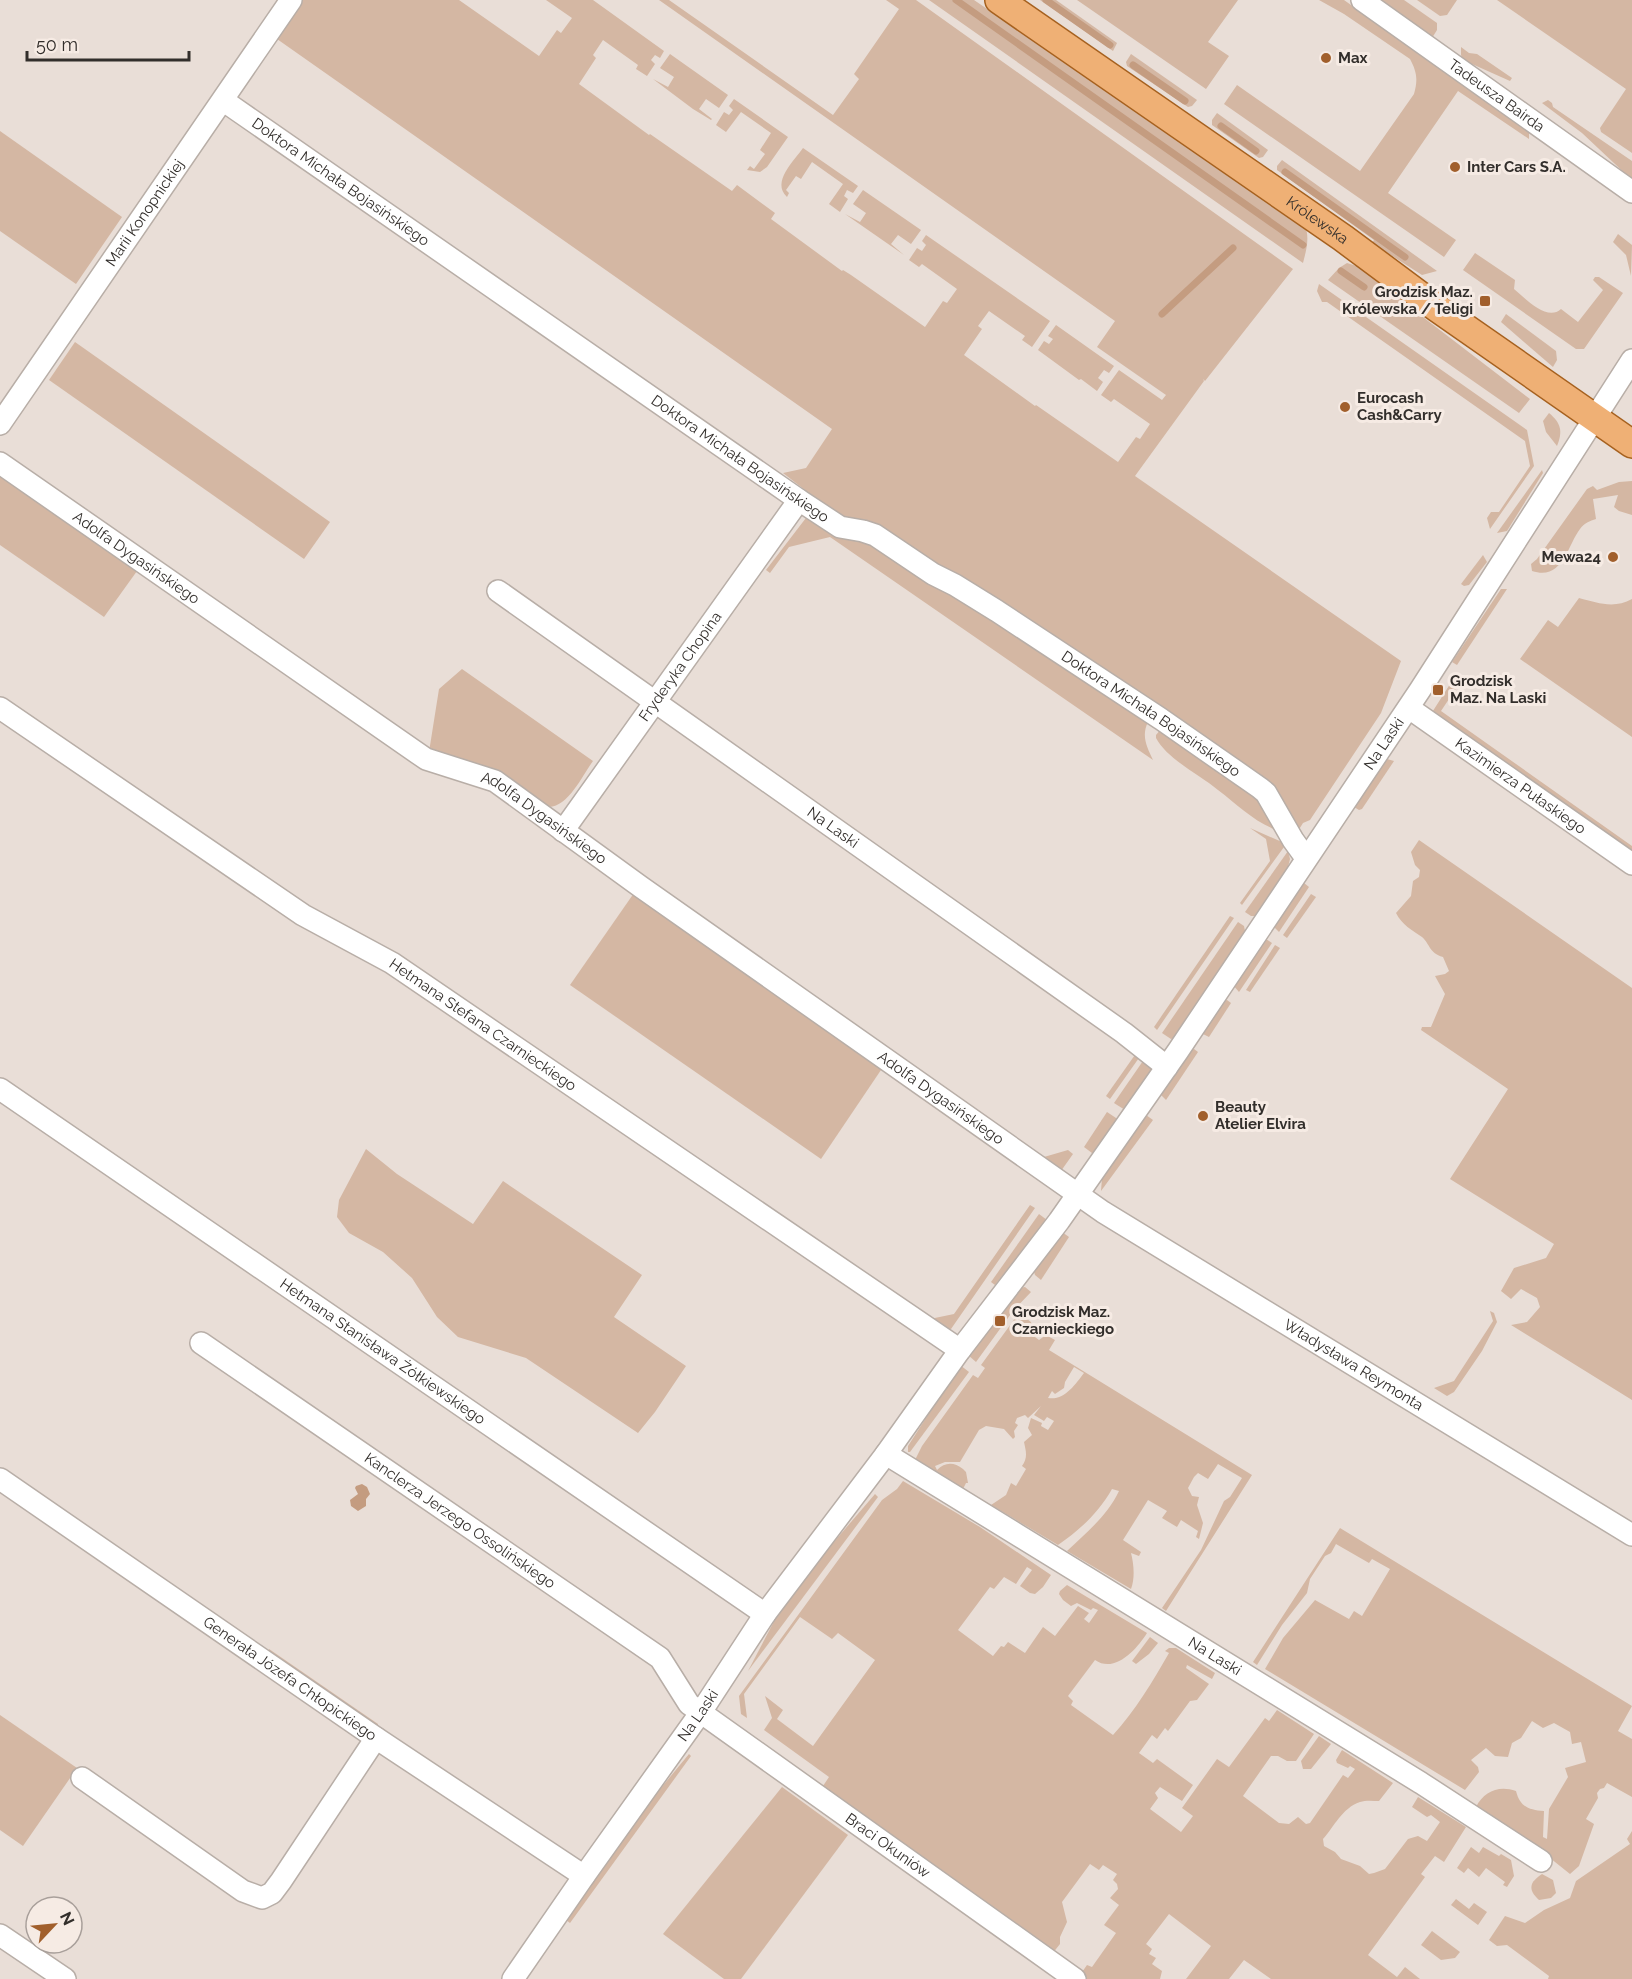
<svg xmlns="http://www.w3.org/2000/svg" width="1632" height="1979" font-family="Raleway,sans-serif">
<rect width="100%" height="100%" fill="#e9ded7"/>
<g fill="#d4b7a3" fill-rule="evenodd">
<path d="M303,0H459L539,56L557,30L561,33L572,18L546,0H593L664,51L660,58L655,55L651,60L655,64L647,76L636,69L638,65L603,40L593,55L596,58L579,84L649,135L650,134L732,191L737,185L775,213L771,219L842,271L843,270L851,275L925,327L943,301L947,303L957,289L922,264L919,267L909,260L917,248L922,251L926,245L922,241L926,235L1050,321L1032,347L1022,340L1025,336L989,311L978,326L982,329L964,355L1035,406L1036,405L1118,462L1136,437L1140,439L1150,424L1114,399L1111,402L1101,395L1119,370L1162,400L1166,395L1097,347L1115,321L659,0H669L833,115L859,79L854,74L899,9L886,0H916L1293,269L1205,381L1203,379L1204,381L1135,476L1401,661L1381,713L1310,820L1303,823L1298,831L1278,796L836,514L783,473L806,468L832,429L277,39Z"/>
<path d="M929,0H974L1305,226C1310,238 1306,251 1303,263Z"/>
<path d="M1040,0H1056L1117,43L1113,51Z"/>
<path d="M1077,0H1238L1208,42L1229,56L1206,89Z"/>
<path d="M1319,0H1344L1529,132V139L1458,91L1388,193L1456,240L1444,257L1224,104L1237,85L1360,171L1414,94C1418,80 1417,72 1410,59L1344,14Z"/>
<path d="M1378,0H1404L1437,23V30L1432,38Z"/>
<path d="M1417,0H1457L1447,15L1440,16Z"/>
<path d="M1497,0H1632V153L1601,132L1600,128L1626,89Z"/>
<path d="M1461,47L1469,53L1477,54L1512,78L1510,81L1463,60L1461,55Z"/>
<path d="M670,54L728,95L719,108L706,99L699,109L712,119L711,120L693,109L653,79L668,87L674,77L660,68Z"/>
<path d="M1131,54L1197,100L1192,106L1188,107L1127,66L1126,62Z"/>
<path d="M734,99L788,137L767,167L760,172L747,170L750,166L754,169L765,154L760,150L771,133L741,112L726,132L716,125L724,112L729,115L733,110L729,106Z"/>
<path d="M1548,100L1552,103L1553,107L1632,161V180L1582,133L1542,103Z"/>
<path d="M1217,113L1268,150L1263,157L1259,158L1212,125V120Z"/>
<path d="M0,131L122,217L76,284L0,231Z"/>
<path d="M803,148L858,186L853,193L847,190L844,196L848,199L840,212L829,204L843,184L812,162L801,179L796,176L786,190L789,193L787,197C771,182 794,161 803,148Z"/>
<path d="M1282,160L1437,271L1422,275L1372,243L1374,240L1277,170V166Z"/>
<path d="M863,190L921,230L911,244L898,235L891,244L904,255L845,214L860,222L866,213L853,204Z"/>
<path d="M1618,234L1632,245L1631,276L1626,255L1613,242Z"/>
<path d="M1475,253L1515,280L1514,289C1525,298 1547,322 1561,309L1578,322L1603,290L1593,280L1595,277H1599L1623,293L1584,349H1576L1463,270Z"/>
<path d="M1347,263L1363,268L1385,288L1530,399L1519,413L1328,280L1339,268Z"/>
<path d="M1319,284L1527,430L1534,466L1490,529L1487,518L1491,512H1499L1530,466L1525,441L1327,302H1322L1317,291Z"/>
<path d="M1506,314L1556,351L1557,360L1553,367L1501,322Z"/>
<path d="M1056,325L1114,366L1109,373L1104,370L1098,378L1103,382L1097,391L1081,379L1079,380L1038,350L1044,341L1049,344L1053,339L1048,336Z"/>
<path d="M75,342L330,522L304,559L49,380Z"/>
<path d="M1549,413C1561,423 1563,431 1557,446L1546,432L1543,421Z"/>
<path d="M1542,470L1543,473L1507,531L1497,533Z"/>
<path d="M0,474L137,571L104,617L0,545Z"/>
<path d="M1632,481V515L1619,511L1614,507L1618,495L1593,499L1596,519C1590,521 1584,523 1580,529C1567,546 1563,581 1532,571L1531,564L1537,559L1587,489L1593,486L1597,490L1619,482Z"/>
<path d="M809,514L866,536L1148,722C1141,736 1147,747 1153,760L830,537L789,547L770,573L766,570Z"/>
<path d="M1483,555L1487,562L1469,585L1464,586L1461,584Z"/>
<path d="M1501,589H1507L1457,665L1452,662Z"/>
<path d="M1579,598C1598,603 1614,609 1632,599V737L1520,659L1548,620L1558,627Z"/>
<path d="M462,669L593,761C582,776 569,806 549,807L429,752L439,689Z"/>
<path d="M1452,681L1459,684L1441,711L1632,846V854L1431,714Z"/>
<path d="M1161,729L1256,791L1276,830C1253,821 1238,805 1218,790C1200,775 1167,759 1156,738V735Z"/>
<path d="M1387,759L1394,761L1362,809L1359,810L1354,807Z"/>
<path d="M1250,828L1282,842L1284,847L1242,905L1240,903L1270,861L1266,839Z"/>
<path d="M1419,840L1632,988V1400L1511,1325L1527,1322L1540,1307L1537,1298L1521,1289L1511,1299L1501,1291L1514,1268L1546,1258L1554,1244L1450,1179L1508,1089L1421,1030L1422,1027H1431L1445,994L1435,976L1445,974L1449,971L1443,957C1429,953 1430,944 1422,937C1412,930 1402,925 1396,913L1411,896L1413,881L1419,877L1420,870L1415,865L1411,852Z"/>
<path d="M1288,851L1290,859L1288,867L1255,916H1251L1245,912Z"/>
<path d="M1304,883L1309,887L1279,932L1273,926L1301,884Z"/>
<path d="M634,893L883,1067L821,1159L570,985Z"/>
<path d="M1311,894L1316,897L1287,938L1283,935Z"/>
<path d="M1230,916L1234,918L1157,1030L1154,1027Z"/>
<path d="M1238,922L1244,926L1245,931L1174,1038L1171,1039L1162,1033Z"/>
<path d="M1266,939L1272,943L1239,992L1233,985L1263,940Z"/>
<path d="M1275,945L1280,948L1250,992L1246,990Z"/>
<path d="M819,1000L1044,1157L1068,1150L1073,1154L1061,1171Z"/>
<path d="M1227,1000L1231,1003L1209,1037L1203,1034L1202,1031L1223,1001Z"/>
<path d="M1194,1049L1198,1052L1166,1100L1161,1095L1190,1050Z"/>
<path d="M1137,1052L1141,1055L1110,1099L1106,1096Z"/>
<path d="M1145,1058L1154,1068L1125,1110L1114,1103Z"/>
<path d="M1107,1112L1119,1120L1097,1152L1092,1153L1084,1147Z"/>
<path d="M1146,1115L1153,1120L1101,1191L1102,1178Z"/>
<path d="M366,1149L397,1174L473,1224L503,1181L642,1275L614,1317L686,1366L655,1412L638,1433L526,1358L458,1337L437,1317L412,1278L383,1252L349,1233L337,1217L339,1200Z"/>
<path d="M1030,1205L1035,1208L951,1329L945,1328L930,1319L954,1314Z"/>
<path d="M1039,1214L1047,1220L995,1285L991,1282Z"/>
<path d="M1062,1232L1069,1237L1041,1280L1035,1275L1033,1269Z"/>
<path d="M1025,1287L1031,1292L1013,1311L976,1362L968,1355L1019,1288Z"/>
<path d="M1490,1311L1494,1313L1497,1322L1482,1351L1454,1392L1447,1396L1434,1388L1454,1381L1493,1321Z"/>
<path d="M1019,1313L1031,1322L1035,1337L1039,1340L1046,1335L1055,1340L1049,1350L1252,1475L1166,1611L1162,1608L1201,1550L1224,1501L1230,1497L1242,1478L1218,1464L1208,1479L1198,1473L1194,1477L1188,1488L1192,1496L1199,1497L1197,1505L1203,1523L1199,1539L1196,1537L1198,1531L1181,1520L1177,1527L1162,1518L1167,1511L1148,1500L1123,1540L1141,1552L1139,1556L1131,1553C1134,1565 1135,1578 1131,1589L1067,1551C1086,1533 1108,1515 1119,1491L1112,1489C1099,1512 1080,1530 1058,1545L991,1505L1006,1495L1011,1483L1016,1486L1026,1469L1022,1466C1028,1457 1026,1452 1024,1442L1032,1435L1028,1428L1031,1418L1042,1423L1041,1426L1048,1430L1054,1421L1047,1417L1044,1421L1034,1415L1041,1406L1028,1418L1025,1415L1017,1418L1015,1423L1018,1425L1014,1431L1015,1437L1013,1439L1004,1429L986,1426L979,1430L960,1462H945L935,1466L937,1470C945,1462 954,1462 963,1469L966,1472L968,1483H966L962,1491L912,1466L922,1446L973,1375L978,1378L985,1368L981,1365ZM1074,1367L1084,1373C1075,1385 1064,1401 1048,1398L1052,1391L1055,1394L1064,1388L1065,1382Z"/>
<path d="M960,1365L969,1372L910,1452H908V1446Z"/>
<path d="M903,1481L980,1527L1051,1575L1043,1587L1035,1594L1030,1593L1020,1586L1032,1570L1027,1567L1016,1584L1004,1577L994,1589L990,1587L958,1630L993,1656L1001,1646L1004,1647L1008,1642L1025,1653L1043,1627L1055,1636L1078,1606L1089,1613L1084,1619L1089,1623L1098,1610L1093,1608L1091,1610L1077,1603L1071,1606L1063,1600L1059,1594L1060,1591L1067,1585L1147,1633C1137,1649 1115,1674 1095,1660L1068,1696L1073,1701L1071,1705L1113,1735C1135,1711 1153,1681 1169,1653L1165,1651L1169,1648H1176L1215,1673L1212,1679L1187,1665L1186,1668L1209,1684L1197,1700L1190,1701L1168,1731L1165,1728L1157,1739L1152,1735L1139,1753L1153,1763L1157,1759L1193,1785L1182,1801L1160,1787L1155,1793L1158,1798L1150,1809L1181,1832L1193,1816L1182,1808L1217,1759L1229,1767L1265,1718L1269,1721L1277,1710L1314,1734L1296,1761H1287L1278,1756H1271L1243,1796L1279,1823L1289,1824L1298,1817L1306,1824L1310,1823L1343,1775L1348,1778L1355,1769L1350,1766L1348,1768L1337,1763L1336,1760L1342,1750L1393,1783L1379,1801C1373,1801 1366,1800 1360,1802C1342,1808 1334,1827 1323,1839L1324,1846L1335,1852L1341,1859L1360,1866L1369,1874L1374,1873L1385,1869L1408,1839L1418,1836L1427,1841L1440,1822L1431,1815L1427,1817L1412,1807L1418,1797L1466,1827L1444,1862L1435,1856L1421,1874L1425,1877L1368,1955L1397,1977L1405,1967L1420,1979H1271L1244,1960L1229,1979H1186L1211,1946L1169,1914L1146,1944L1152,1949L1149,1954L1156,1958L1152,1964L1162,1971L1160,1979H1087L1080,1975L1087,1965L1092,1967L1116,1933L1104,1925L1119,1905L1110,1898L1118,1889L1117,1884L1113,1880L1117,1874L1103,1865L1099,1870L1090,1864L1062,1902L1067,1922L1060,1937V1944L1052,1954L823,1786L829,1777L764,1730L772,1718L765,1696L783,1710L777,1719L813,1746L875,1660L838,1633L832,1639L800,1617L744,1694L747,1718L741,1714L739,1696L882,1500L897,1489Z"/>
<path d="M875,1494L878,1497L748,1671L781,1608L815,1564Z"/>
<path d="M1340,1528L1632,1706L1618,1731L1632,1739V1797L1607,1783L1604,1788L1600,1789L1597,1793L1598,1798L1586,1819L1594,1824L1579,1866L1570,1874L1545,1854L1476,1807C1484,1791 1499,1785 1516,1791C1520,1807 1529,1810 1544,1811L1543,1837L1547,1839L1549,1809L1568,1777L1565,1768L1586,1762L1581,1742L1572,1744L1570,1732L1554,1723L1543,1728L1532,1721L1521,1738L1512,1743L1508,1757L1495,1756L1486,1748L1471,1760L1478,1767L1479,1772L1465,1790L1265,1669L1283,1638L1315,1600L1349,1619L1354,1611L1362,1616L1390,1569L1372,1559L1369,1563L1336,1544L1331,1553L1325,1556L1310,1579L1307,1593L1282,1625L1257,1665L1253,1662Z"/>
<path d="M1150,1637L1158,1643L1149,1654L1136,1664L1132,1661Z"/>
<path d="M269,1649L378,1724V1725L375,1726L269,1653Z"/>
<path d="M0,1715L77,1768L23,1846L0,1830Z"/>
<path d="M1319,1736L1331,1744L1311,1769H1303L1301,1761Z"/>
<path d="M689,1754L691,1756L570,1923L566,1920L642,1811Z"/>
<path d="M782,1787L848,1835L741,1979H724L663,1934Z"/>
<path d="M1632,1831V1979H1548L1549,1976L1507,1945L1497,1946L1489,1940L1505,1916L1525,1923L1544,1910L1570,1898L1576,1881L1630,1844L1627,1839Z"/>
<path d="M1471,1847L1479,1853L1483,1847L1499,1856L1501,1854L1511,1860L1514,1876L1507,1887L1503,1885L1505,1882L1486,1868L1479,1877L1468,1868L1464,1873L1457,1868Z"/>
<path d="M1542,1874L1553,1880L1556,1893L1551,1898L1539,1900C1527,1889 1530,1882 1542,1874Z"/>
<path d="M1456,1899L1469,1909L1474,1903L1487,1912L1478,1925L1451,1905Z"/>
<path d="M1432,1931L1460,1952L1455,1958L1441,1960L1421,1945Z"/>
</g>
<path fill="#c49c80" d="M362,1484L367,1487L370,1494L366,1499V1506L358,1511L351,1506L350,1500L358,1494L355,1488L356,1486Z"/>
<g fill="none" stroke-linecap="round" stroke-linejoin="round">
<g stroke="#c49c80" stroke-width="7">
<path d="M956,0L1303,245"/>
<path d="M1046,0L1110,45"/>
<path d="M1133,65L1185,101"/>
<path d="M1221,126L1256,151"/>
<path d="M1285,172L1405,257"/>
<path d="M1341,271L1364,287"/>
<path d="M1162,314L1233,248"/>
</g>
<g stroke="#b8aea7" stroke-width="24">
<g id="minor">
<path id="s1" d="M1362,0L1632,192"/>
<path id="s2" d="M224,101L799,500L840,527L863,531L875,535L933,574L955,585L997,611L1161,719L1260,788L1266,793L1293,840L1306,858"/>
<path id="s3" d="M0,424L291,0"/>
<path id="s4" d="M0,463L426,759L495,781L641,887L1103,1212L1632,1535"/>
<path id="s5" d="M498,591L1124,1033L1167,1067"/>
<path id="s6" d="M0,708L303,915L392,963L960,1350"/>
<path id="s7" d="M1409,708L1632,864"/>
<path id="s8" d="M563,831L799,500"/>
<path id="s9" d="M0,1089L765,1614"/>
<path id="s10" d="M201,1343L660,1658L689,1704L1075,1979"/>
<path id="s11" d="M886,1454L1421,1783L1541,1861"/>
<path id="s12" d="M0,1479L376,1738L584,1876"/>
<path d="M82,1778L243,1891L262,1898L272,1893L281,1881L376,1738"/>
<path d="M0,1935L65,1979"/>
<path id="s13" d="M513,1979L584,1876L701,1712L765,1614L886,1454L960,1350L1059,1221L1178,1051L1420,690L1632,360"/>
</g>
</g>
<g stroke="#a6611f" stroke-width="30">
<g id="major">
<path id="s14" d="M999,0L1343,238L1437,308L1632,444"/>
</g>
</g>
<use href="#minor" stroke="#fff" stroke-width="21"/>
<use href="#major" stroke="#efb075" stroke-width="27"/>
</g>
<g fill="#a15f2c" stroke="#f6ebe4" stroke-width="2">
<circle cx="1326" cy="58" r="6"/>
<circle cx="1455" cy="167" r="6"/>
<rect x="1479" y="295" width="12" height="12" rx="3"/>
<circle cx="1345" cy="407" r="6"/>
<circle cx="1613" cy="557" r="6"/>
<rect x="1432" y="684" width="12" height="12" rx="3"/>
<circle cx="1203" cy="1116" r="6"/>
<rect x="994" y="1315" width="12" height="12" rx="3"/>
</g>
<g text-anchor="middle" stroke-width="6" stroke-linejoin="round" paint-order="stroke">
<g font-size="15" font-weight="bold" fill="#322e2b" stroke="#f6ebe4" text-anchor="start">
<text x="1338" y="63">Max</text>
<text x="1467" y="172">Inter Cars S.A.</text>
<text x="1473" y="297" text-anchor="end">Grodzisk Maz.<tspan x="1473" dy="17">Królewska / Teligi</tspan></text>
<text x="1357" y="403">Eurocash<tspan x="1357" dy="17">Cash&amp;Carry</tspan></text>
<text x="1601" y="562" text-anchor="end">Mewa24</text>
<text x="1450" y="686">Grodzisk<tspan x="1450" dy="17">Maz. Na Laski</tspan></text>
<text x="1215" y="1112">Beauty<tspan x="1215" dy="17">Atelier Elvira</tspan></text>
<text x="1012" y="1317">Grodzisk Maz.<tspan x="1012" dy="17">Czarnieckiego</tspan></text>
</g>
<g font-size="15" fill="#322e2b" stroke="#f6ebe4">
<text dy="5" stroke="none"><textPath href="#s1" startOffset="165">Tadeusza Bairda</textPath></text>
<text dy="5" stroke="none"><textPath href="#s2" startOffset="142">Doktora Michała Bojasińskiego</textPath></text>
<text dy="5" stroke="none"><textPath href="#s3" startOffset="256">Marii Konopnickiej</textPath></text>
<text dy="5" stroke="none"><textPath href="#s14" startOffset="387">Królewska</textPath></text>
<text dy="5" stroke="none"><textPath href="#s2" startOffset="628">Doktora Michała Bojasińskiego</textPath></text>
<text dy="5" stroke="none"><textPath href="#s4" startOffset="166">Adolfa Dygasińskiego</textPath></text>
<text dy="5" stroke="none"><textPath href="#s8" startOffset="202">Fryderyka Chopina</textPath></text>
<text dy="5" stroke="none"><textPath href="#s2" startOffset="1114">Doktora Michała Bojasińskiego</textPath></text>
<text dy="5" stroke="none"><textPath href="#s13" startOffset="1512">Na Laski</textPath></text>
<text dy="5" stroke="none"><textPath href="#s7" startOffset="136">Kazimierza Pułaskiego</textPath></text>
<text dy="5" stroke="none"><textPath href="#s4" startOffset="652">Adolfa Dygasińskiego</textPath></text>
<text dy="5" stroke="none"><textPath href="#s5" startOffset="410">Na Laski</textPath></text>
<text dy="5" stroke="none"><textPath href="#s6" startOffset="578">Hetmana Stefana Czarnieckiego</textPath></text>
<text dy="5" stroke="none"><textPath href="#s4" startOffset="1138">Adolfa Dygasińskiego</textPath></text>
<text dy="5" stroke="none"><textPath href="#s9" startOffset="464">Hetmana Stanisława Żółkiewskiego</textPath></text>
<text dy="5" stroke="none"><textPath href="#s4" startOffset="1630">Władysława Reymonta</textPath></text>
<text dy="5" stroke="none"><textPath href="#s10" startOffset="314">Kanclerza Jerzego Ossolińskiego</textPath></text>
<text dy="5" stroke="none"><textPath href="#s11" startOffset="386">Na Laski</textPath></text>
<text dy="5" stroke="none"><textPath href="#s12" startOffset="352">Generała Józefa Chłopickiego</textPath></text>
<text dy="5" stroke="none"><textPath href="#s13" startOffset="322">Na Laski</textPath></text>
<text dy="5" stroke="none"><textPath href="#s10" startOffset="855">Braci Okuniów</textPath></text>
</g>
</g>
<g transform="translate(54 1925) rotate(64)"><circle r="28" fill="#f6ebe4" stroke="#a89f9a" stroke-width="1.5"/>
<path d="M0-4.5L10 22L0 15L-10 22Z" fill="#a15f2c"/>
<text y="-9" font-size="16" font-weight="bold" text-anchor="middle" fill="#322e2b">N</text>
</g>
<path d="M27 51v9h162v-9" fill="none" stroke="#322e2b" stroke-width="3"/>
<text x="36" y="51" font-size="18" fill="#322e2b" stroke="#f6ebe4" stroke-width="4.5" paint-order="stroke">50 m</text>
</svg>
